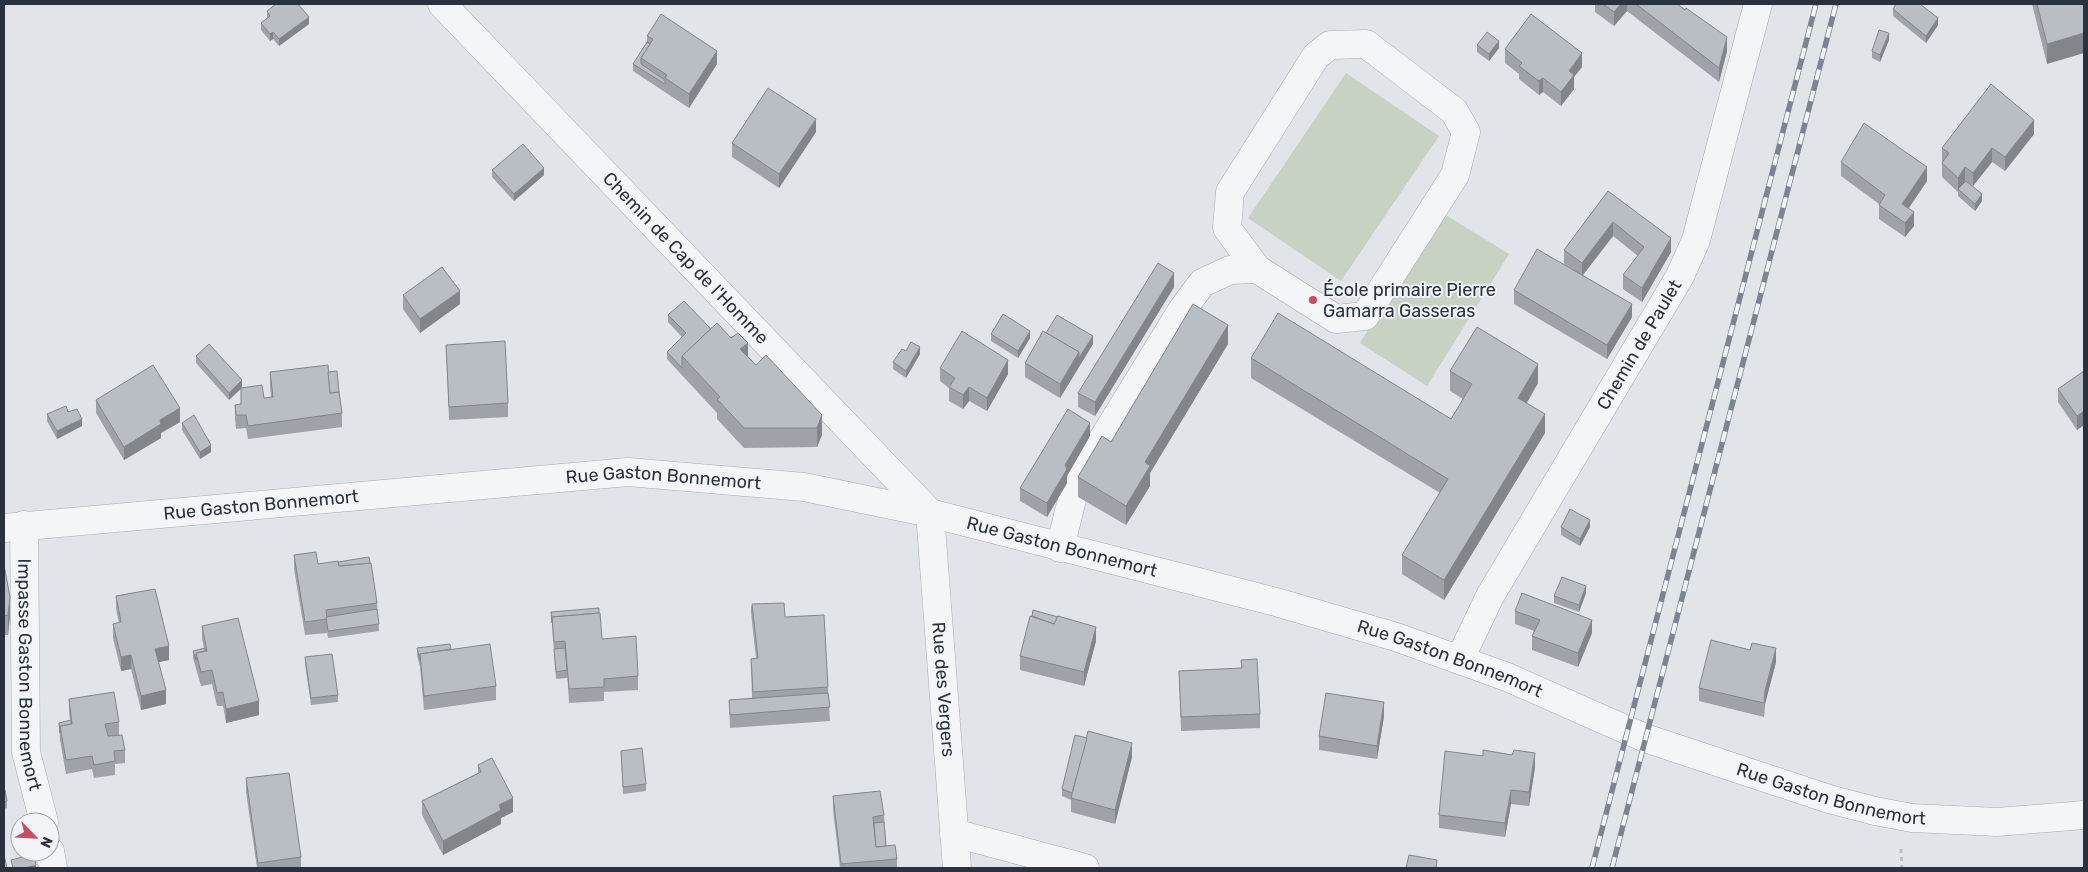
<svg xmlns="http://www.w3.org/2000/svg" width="2088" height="872" font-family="Rubik,sans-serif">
<rect width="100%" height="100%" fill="#e1e4e9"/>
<g fill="#c7d2c3">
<path d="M1346,73L1439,136L1341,281L1248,218Z"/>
<path d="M1441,212L1509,254L1427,386L1360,343Z"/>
</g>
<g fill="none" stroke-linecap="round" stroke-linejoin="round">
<g stroke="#a6abb3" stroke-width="29">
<g id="minor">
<path id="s1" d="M442,4L930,513L957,868"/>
<path id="s2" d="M24,525L26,752L44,822"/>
<path id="s3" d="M4,528L628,472L804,487L930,513L1276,602L1396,637L1507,677L1645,738L1829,799L1875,811L1912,818L1997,822L2084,815"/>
<path d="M1060,548L1076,483L1182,310L1202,283L1230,270L1257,269L1336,319L1365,316L1455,175L1466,132L1454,111L1366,44L1330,45L1316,56L1230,192L1227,228L1257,269"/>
<path id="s4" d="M1460,659L1490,596L1680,276L1696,240L1758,4"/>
<path d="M954,833L1085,868"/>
<path d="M50,851L53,868"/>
</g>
</g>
<path stroke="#bbbec4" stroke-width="3" stroke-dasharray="4 4" stroke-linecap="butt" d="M1901,849L1902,868"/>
<use href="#minor" stroke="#f4f5f7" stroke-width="28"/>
<g stroke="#7b8492" stroke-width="5.5">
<g id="rail">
<path d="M1592,868L1816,4"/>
<path d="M1612,868L1836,4"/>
</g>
</g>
<use href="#rail" stroke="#f1f3f6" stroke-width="4" stroke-dasharray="11" stroke-linecap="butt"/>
</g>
<g fill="#9fa3a9">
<path d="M1595,4H1677L1727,51L1719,82L1627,11L1614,26L1595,12Z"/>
<path d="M2032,4H2084L2047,64Z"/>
<path d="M1893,9L1938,25L1926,43L1893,16Z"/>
<path d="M267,11L309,24L279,46L273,39L270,41L261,30V23L267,18Z"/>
<path d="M647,36L717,64L689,108L633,71V64L647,42Z"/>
<path d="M1889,40L1880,62L1872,58V51Z"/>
<path d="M1477,45L1499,48L1489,61L1477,52Z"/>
<path d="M1505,49L1582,67L1574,77V89L1561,106L1543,92L1539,95L1519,79V74L1505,63Z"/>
<path d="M816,132L779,188L732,157V143Z"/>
<path d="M2034,134L2005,171L1992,162L1973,186L1965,181L1964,184L1982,201L1975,211L1958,196V192L1942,177V163L1943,162L1942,161V148Z"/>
<path d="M1841,162L1927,181L1908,209L1914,226L1905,237L1879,219V204L1841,176Z"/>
<path d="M492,170L544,175L514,201L492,177Z"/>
<path d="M1608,191L1671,252L1642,302L1623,289V275L1638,256L1613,236L1583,275L1632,317L1607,359L1514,304V290L1572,269L1564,264V250Z"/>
<path d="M1174,287L1095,416L1078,407V393Z"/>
<path d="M403,295L460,304L420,333L403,309Z"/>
<path d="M668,315L711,329L748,356L756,365L766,355L822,435L817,447L744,448L717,419V413L667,359V352L682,337L668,322Z"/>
<path d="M1046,333L1093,344L1060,398L1025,377V363Z"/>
<path d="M991,334L1030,338L1018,358L991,341Z"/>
<path d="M1228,344L1150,473V486L1126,525L1078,497V477L1111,442Z"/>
<path d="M446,345L508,403V417L449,420Z"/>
<path d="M920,354L906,378L893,369V362Z"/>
<path d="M196,356L242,387L241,388L264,398L271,397L270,386V372H328L339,392L342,413V427L248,439L246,428L236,429L235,419V405L241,404V389L229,400L196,363Z"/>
<path d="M1251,358L1451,419L1463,399L1450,391V371L1538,383L1527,403L1545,433L1444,600L1402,574V555L1440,493L1251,378Z"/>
<path d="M940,368L1008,374L987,411L969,401L963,409L949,401V388L940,381Z"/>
<path d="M2084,372V425L2077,430L2058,402V389Z"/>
<path d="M96,400L180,422L161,433V438L124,460L96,413Z"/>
<path d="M68,412L82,426L57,439L47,421V414Z"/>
<path d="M182,423L211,452L200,459L182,430Z"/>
<path d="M1090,436L1067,476V483L1047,517L1020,501V488Z"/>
<path d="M1561,527H1590L1580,546L1561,535Z"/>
<path d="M294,555L318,564L377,603L379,631L328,638L327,631V633L305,635L294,569Z"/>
<path d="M4,565L10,616L8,635H4Z"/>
<path d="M1586,593L1579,612L1554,603V596Z"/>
<path d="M116,596L169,660L159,662L166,704L141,710L131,669L121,671L113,638V624L119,623L116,609Z"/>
<path d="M751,606L785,617L828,687L830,721L730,728L729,700L752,698L751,659L756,658L751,613Z"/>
<path d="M1515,611L1592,633L1578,667L1532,650V636L1534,631L1515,624Z"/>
<path d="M551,612L602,639L638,676V690L604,692V701L569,703L567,671V678L556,679Z"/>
<path d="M202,626L259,715L226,723L223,706H217L212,684L201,686L193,658V651L204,648L202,639Z"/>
<path d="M1096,641L1084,686L1020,670V656Z"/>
<path d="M417,648L451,649L496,686V700L424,710L420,667L417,655Z"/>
<path d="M305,657L338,695V702L311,705L305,664Z"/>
<path d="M1241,660L1260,714V728L1181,731L1179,671L1241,669Z"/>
<path d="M1776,662L1765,704L1764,717L1699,701V688Z"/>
<path d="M69,699L119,722V735L125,750V763L115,764V775L94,778L92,769L66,774L60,740L59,723L70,720L69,713Z"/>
<path d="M1384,716L1377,759L1319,750V736Z"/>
<path d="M621,751L646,784V791L623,794Z"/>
<path d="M1132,757L1115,824L1071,812V800L1062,796V789Z"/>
<path d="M478,765L513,812L501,818V824L443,855L422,815V801L478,773Z"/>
<path d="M1535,767L1529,806L1511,804L1505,837L1439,828V815Z"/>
<path d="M246,778L301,857V868H257L246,792Z"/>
<path d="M4,791L7,801V808L4,809Z"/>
<path d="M833,796L884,815L886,846L897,859V868H840L833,810Z"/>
</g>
<g fill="#82858a">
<path d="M1621,4H1627V11L1614,26V12Z"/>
<path d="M309,17V24L279,46V39Z"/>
<path d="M1938,18V25L1926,43V36Z"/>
<path d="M273,32V39L270,41V34Z"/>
<path d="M1889,33V40L1880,62V55Z"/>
<path d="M2084,33V53L2047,64V44Z"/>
<path d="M1727,37V51L1719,82V68Z"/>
<path d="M1499,41V48L1489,61V54Z"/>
<path d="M717,51V64L689,108V94Z"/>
<path d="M1582,53V67L1574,77V89L1561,106V92L1569,71Z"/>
<path d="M1543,78V92L1539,95V81Z"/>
<path d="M816,119V132L779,188V174Z"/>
<path d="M2034,120V134L2005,171V157Z"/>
<path d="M1992,148V162L1973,186V173Z"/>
<path d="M1927,167V181L1902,218V204Z"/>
<path d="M1965,167V181L1960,190L1958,189V192V178Z"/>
<path d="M544,168V175L514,201V194Z"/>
<path d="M1982,194V201L1975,211V204Z"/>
<path d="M1914,212V226L1905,237V223Z"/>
<path d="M1613,222V236L1582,276V263Z"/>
<path d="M1671,238V252L1642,302V288Z"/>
<path d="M1174,273V287L1095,416V402Z"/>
<path d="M460,291V304L420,333V319Z"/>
<path d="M1632,304V317L1607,359V345Z"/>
<path d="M1228,325V344L1150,473V486L1126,525V506L1145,462Z"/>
<path d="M1030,331V338L1018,358V351Z"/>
<path d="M1093,336V344L1060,398V384L1079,352Z"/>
<path d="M748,343V362L740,349Z"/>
<path d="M920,347V354L906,378V371Z"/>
<path d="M1008,360V374L987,411V398Z"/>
<path d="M1538,364V383L1518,417V398Z"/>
<path d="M242,380V387L229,400V393Z"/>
<path d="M969,387V401L963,409V395Z"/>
<path d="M180,408V422L161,433V438L124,460V447L160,420Z"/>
<path d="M2084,411V425L2077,430V416Z"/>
<path d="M1545,414V433L1444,600V580Z"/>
<path d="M822,415V435L817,447V428Z"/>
<path d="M82,419V426L57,439V431Z"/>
<path d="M1090,423V436L1067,476V483L1047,517V503L1065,465Z"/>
<path d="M211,445V452L200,459V452Z"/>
<path d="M1590,520V527L1580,546V539Z"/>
<path d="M1586,586V593L1579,612V605Z"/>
<path d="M10,597V616L8,635V615Z"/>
<path d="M1592,620V633L1578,667V653Z"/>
<path d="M1096,627V641L1084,686V672Z"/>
<path d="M169,646V660L155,663V649Z"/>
<path d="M1776,648V662L1765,704L1764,717L1765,691Z"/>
<path d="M131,655V669L121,671V657Z"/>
<path d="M166,690V704L141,710V696Z"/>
<path d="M259,701V715L226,723V709Z"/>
<path d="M1384,702V716L1377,759V746Z"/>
<path d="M1132,743V757L1115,824V810Z"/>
<path d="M1535,753V767L1529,806V792Z"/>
<path d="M1511,790V804L1505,837V823Z"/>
<path d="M513,798V812L501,818V824L443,855V841L499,805Z"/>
<path d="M36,865V868H24Z"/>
</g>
<g fill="#b9bec5" stroke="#82858a">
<path d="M276,4H298L309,17L279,39L273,32L270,34L261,23L270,16L267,11Z"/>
<path d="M1603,4H1621L1614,12Z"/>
<path d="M1636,4H1677L1685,10L1686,8L1727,37L1719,68Z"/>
<path d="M1896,4H1920L1938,18L1926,36L1893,9Z"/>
<path d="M2037,4H2084V33L2047,44Z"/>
<path d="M661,14L717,51L689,94L665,78L667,75L641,58L653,39L647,36Z"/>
<path d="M1531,14L1582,53L1569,71L1574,75L1561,92L1543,78L1539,81L1519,66L1522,63L1505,49Z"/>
<path d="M1879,30L1889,33L1880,55L1872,51Z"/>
<path d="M1487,32L1499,41L1489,54L1477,45Z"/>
<path d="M647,42L650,44L641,58V64L665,80V84L633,64Z"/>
<path d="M1991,84L2034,120L2005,157L1992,148L1973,173L1965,167L1958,178L1942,163L1949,153L1942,148Z"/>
<path d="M768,88L816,119L779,174L732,143Z"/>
<path d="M1864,123L1927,167L1902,204L1914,212L1905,223L1879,205L1885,195L1841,162Z"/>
<path d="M523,144L544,168L514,194L492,170Z"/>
<path d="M1966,181L1982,194L1975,204L1958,189Z"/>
<path d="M1608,191L1671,238L1642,288L1623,275L1644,247L1613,222L1582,263L1564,250Z"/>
<path d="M1537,249L1632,304L1607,345L1514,290Z"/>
<path d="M1158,263L1174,273L1095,402L1078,393Z"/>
<path d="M442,267L460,291L420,319L403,295Z"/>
<path d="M684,301L711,329L682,356V368L667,352L686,333L668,315Z"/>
<path d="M1193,304L1228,325L1145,462L1150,466L1126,506L1078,477L1102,436L1111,442Z"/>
<path d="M1278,313L1451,419L1472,384L1450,371L1477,327L1538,364L1518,398L1545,414L1444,580L1402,555L1448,479L1251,358Z"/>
<path d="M1003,314L1030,331L1018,351L991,334Z"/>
<path d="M1057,315L1093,336L1079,358V352L1046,333Z"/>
<path d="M717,323L731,338L738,333L748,343L740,349L756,365L766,355L822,415L817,428H744L717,399L720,397L682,356Z"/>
<path d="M962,331L1008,360L987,398L969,387L963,395L949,387L955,378L940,368Z"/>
<path d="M1043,331L1079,352L1060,384L1025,363Z"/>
<path d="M505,341L508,403L449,407L446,345Z"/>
<path d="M911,342L920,347L906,371L893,362L902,349L906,351Z"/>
<path d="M209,344L242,380L229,393L196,356Z"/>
<path d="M153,365L180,408L160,420L161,424L124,447L96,400Z"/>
<path d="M328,365L330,393L339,392L342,413L248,426L246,415H236L235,405L241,404V388L262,385L264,398L273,397L270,372Z"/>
<path d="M337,371L339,392L330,393L328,372Z"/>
<path d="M2084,371V411L2077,416L2058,389Z"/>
<path d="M66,406L68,412L77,409L82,419L57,431L47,414Z"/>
<path d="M1068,409L1090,423L1065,465L1067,469L1047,503L1020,488Z"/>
<path d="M194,415L211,445L200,452L182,423Z"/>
<path d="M1570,509L1590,520L1580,539L1561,527Z"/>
<path d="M316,552L318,564L338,561L339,566L371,563L377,603L326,610L327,619L305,622L294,555Z"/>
<path d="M369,557L370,563L339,566L338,562Z"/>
<path d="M4,565L10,597L8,615L4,616Z"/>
<path d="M1562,577L1586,586L1579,605L1554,596Z"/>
<path d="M155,589L169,646L155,649L166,690L141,696L131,655L121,657L113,624L121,622L116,596Z"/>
<path d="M1522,593L1592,620L1578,653L1532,636L1540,620L1515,611Z"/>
<path d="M784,603L785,617L824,615L828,687L753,692L751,659L758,658L752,604Z"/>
<path d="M599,608V613L552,617V623L551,612Z"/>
<path d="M377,609L379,624L328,631L326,617Z"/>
<path d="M1033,610L1058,617L1054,624L1032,616Z"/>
<path d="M600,613L602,639L636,636L638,676L604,679V687L569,689L565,641L554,642L552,617Z"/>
<path d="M1030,616L1054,624L1058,616L1096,627L1084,672L1020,656Z"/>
<path d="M238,618L259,701L226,709L223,692L217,693L212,670L201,672L196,653L207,651L202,626Z"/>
<path d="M1711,640L1750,650L1752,643L1776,648L1765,691L1764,703L1699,688Z"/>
<path d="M450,644L451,649L420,654V660L417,648Z"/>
<path d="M490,644L496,686L424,696L420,654Z"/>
<path d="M205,648V651L196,653V660L193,651Z"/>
<path d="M565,648L567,670L556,672L554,649Z"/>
<path d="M332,654L338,695L311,698L305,657Z"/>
<path d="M1257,659L1260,714L1181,717L1179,671L1242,668L1241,660Z"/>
<path d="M114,692L119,722L105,724L108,736L122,735L125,750L114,751L115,761L94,765L92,756L66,760L60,726L72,724L69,699Z"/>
<path d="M828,693L830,707L730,715L729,700Z"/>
<path d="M1326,693L1384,702L1377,746L1319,736Z"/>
<path d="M71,720V724L60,726V733L59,723Z"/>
<path d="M1088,731L1132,743L1115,810L1071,798Z"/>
<path d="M1075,735L1087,738L1072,793L1062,789Z"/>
<path d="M642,748L646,784L623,787L621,751Z"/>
<path d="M1483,750L1512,755L1514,750L1535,753L1529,792L1511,790L1505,823L1439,815L1445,751L1483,756Z"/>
<path d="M492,758L513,798L499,805L501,810L443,841L422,801L481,772L478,765Z"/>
<path d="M289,773L301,857L258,863L246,778Z"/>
<path d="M5,790L7,801L4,802V791Z"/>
<path d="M880,791L884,815L873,817L876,847L895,845L897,859L841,864L833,796Z"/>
<path d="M884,822L886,846L876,847L874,823Z"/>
<path d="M34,854L36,865L24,868H13L11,860Z"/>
<path d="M4,855L7,868H4Z"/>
<path d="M1409,855L1437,860L1436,868H1406Z"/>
</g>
<circle fill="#c74d62" stroke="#f1f3f6" stroke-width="2" cx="1313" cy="300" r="5"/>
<g text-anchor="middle" stroke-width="4" stroke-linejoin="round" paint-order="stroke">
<g font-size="18" fill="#2a3240" stroke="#f1f3f6">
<text dy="6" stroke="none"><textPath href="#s1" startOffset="352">Chemin de Cap de l'Homme</textPath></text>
<text dy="6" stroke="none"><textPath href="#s4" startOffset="362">Chemin de Paulet</textPath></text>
<text dy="6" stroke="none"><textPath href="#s3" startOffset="662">Rue Gaston Bonnemort</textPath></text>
<text dy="6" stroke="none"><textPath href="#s3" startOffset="258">Rue Gaston Bonnemort</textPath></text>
<text dy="6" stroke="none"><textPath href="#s3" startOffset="1068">Rue Gaston Bonnemort</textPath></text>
<text dy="6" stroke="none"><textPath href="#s3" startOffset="1472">Rue Gaston Bonnemort</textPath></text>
<text dy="6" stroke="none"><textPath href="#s2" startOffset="150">Impasse Gaston Bonnemort</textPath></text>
<text dy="6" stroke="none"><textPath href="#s1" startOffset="882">Rue des Vergers</textPath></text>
<text dy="6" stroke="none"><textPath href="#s3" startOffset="1878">Rue Gaston Bonnemort</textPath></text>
</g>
<g font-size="18" fill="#2a3240" stroke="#f1f3f6" text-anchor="start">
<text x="1323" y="296">École primaire Pierre<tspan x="1323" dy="21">Gamarra Gasseras</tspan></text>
</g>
</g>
<rect width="2088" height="872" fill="none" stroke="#2a3240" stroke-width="10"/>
<g transform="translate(35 837) rotate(114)"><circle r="24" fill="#f1f3f6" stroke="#a1a6ad"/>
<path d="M0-4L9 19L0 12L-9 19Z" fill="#c74d62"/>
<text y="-8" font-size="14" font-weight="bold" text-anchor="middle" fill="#2a3240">N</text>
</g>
</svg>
